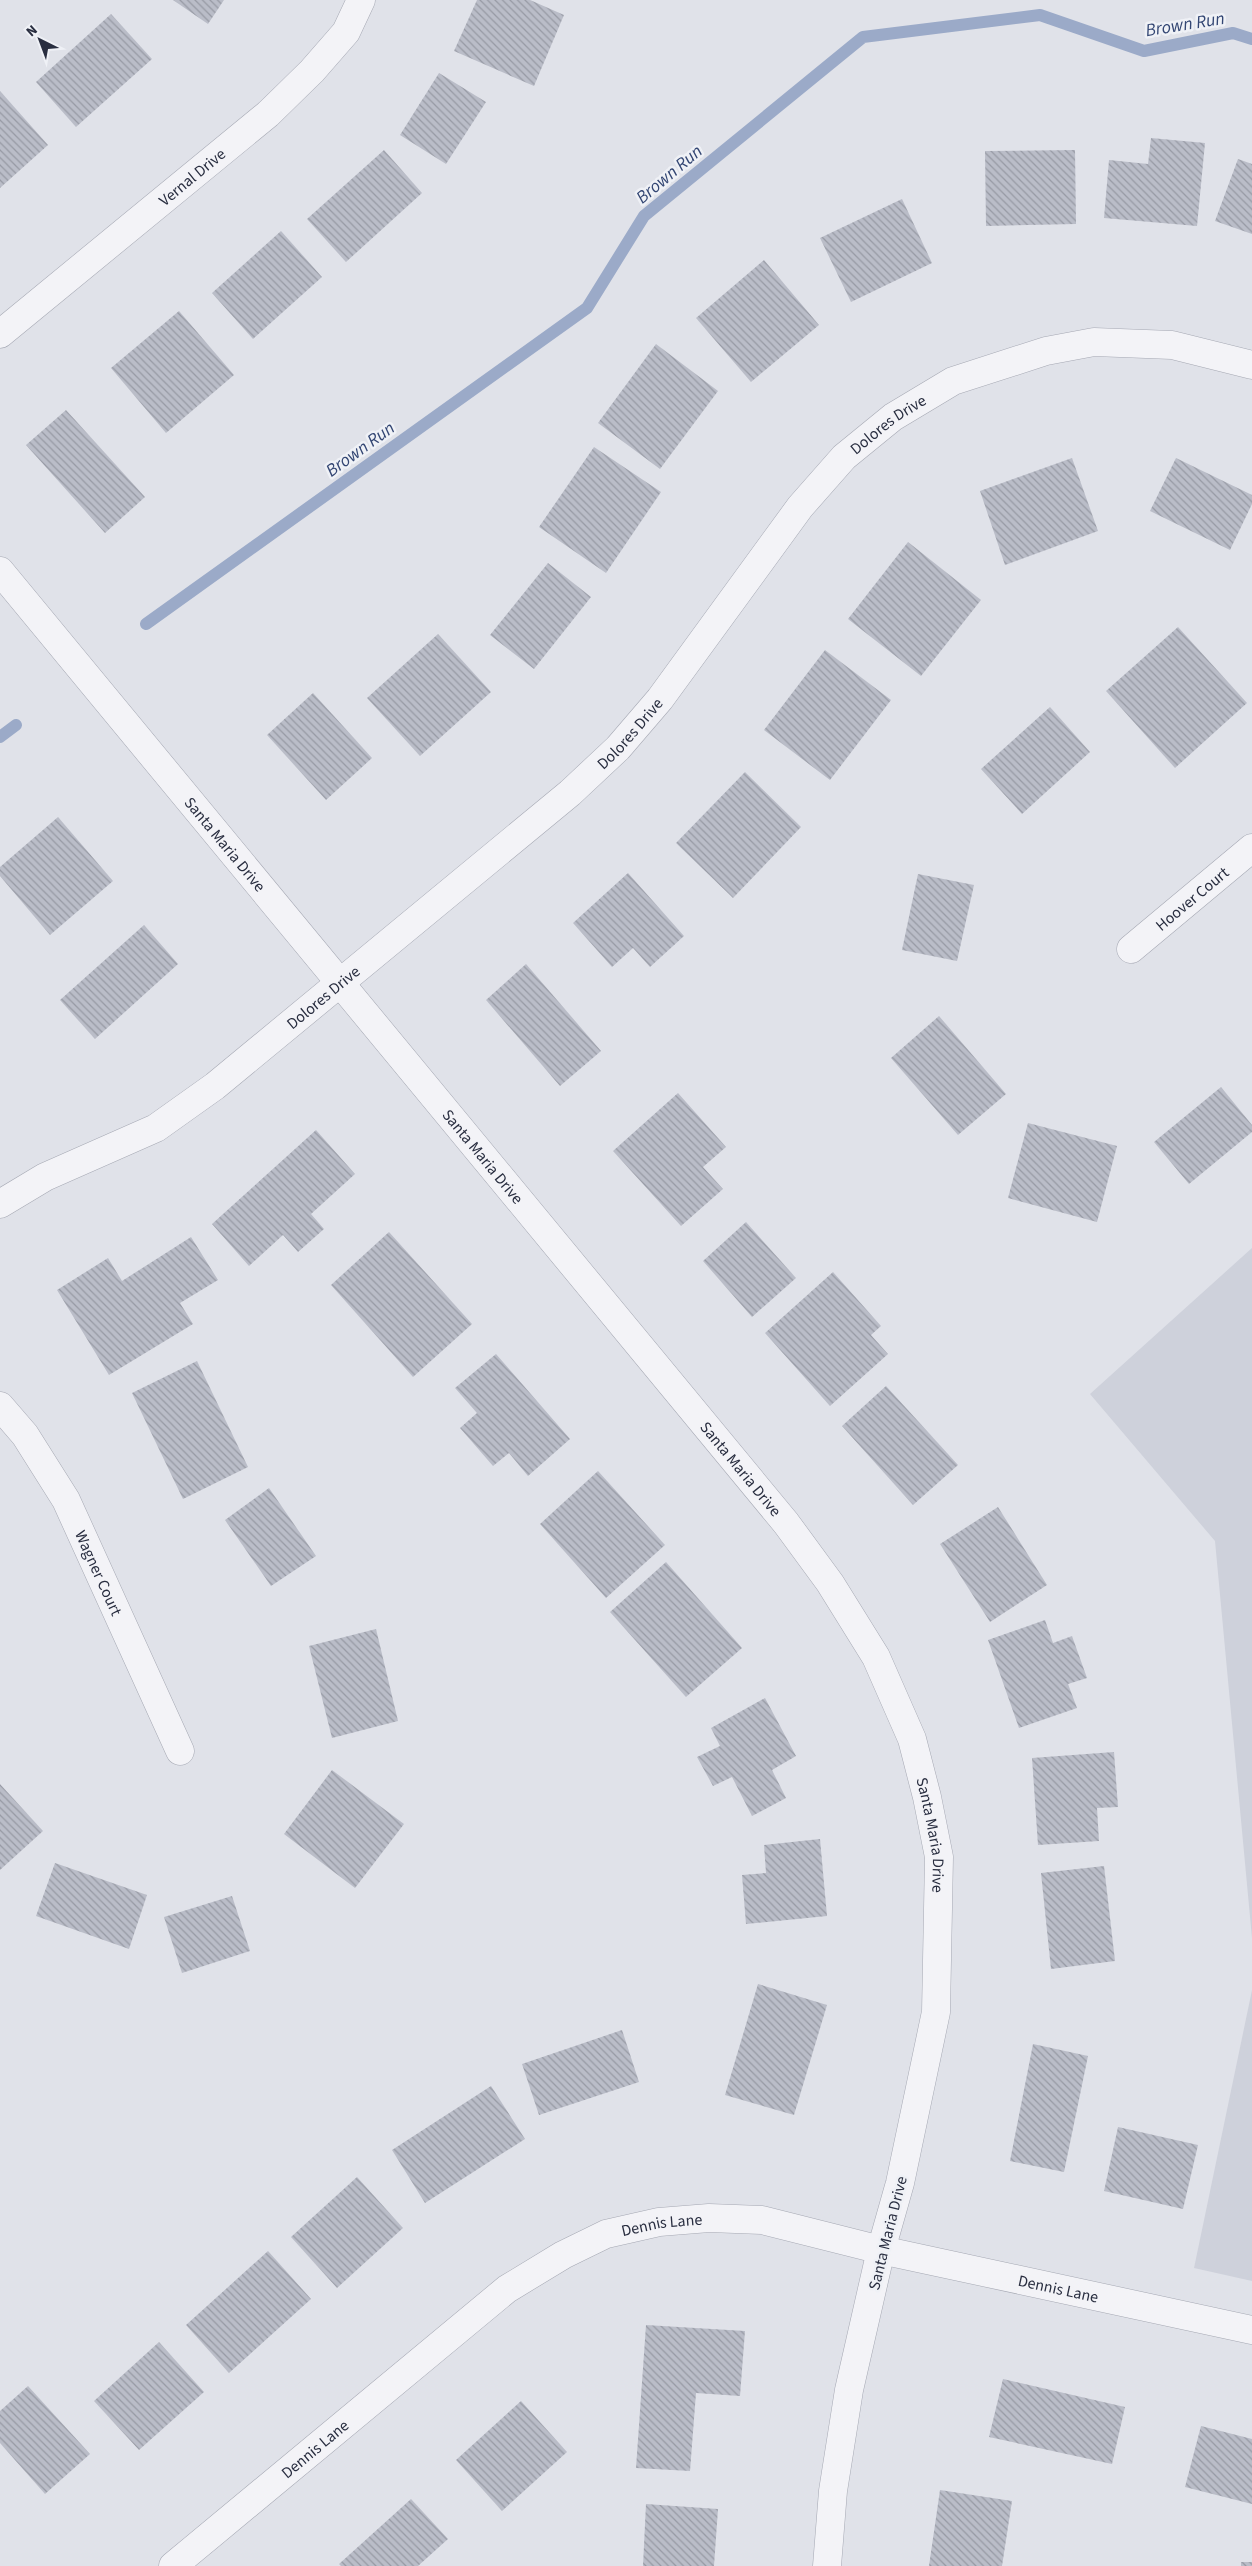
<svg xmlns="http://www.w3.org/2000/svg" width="1252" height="2566" font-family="'Source Sans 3',sans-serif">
<defs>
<pattern id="building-back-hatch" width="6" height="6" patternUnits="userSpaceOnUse" patternTransform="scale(1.25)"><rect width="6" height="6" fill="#babdc8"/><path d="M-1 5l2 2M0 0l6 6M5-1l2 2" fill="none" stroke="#979aa4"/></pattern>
</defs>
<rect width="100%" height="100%" fill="#e0e2e9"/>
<g fill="#ced1db">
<path d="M1252,1248V1938L1215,1541L1090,1394Z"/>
<path d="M1252,1990V2281L1194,2268Z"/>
</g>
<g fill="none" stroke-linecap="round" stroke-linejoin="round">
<g stroke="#9baac8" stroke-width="12">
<path d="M146,624L587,308L644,216L863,37L1040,15L1144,51L1233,33L1252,39"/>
<path d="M0,737L16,725"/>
</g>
</g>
<g fill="url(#building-back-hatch)">
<path d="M173,0H224L208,24Z"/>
<path d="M477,0H530L564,15L534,86L454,51Z"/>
<path d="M111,14L152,59L76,127L36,82Z"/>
<path d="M439,73L486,102L446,164L400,135Z"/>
<path d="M0,91L48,145L0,188Z"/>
<path d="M1151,138L1205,143L1197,226L1104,218L1109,160L1148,164Z"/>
<path d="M384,150L422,193L346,262L307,219Z"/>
<path d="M1075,150L1076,224L986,226L985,151Z"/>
<path d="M1238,159L1252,164V234L1215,221Z"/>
<path d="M902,199L932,263L851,302L820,238Z"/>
<path d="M281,231L322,277L253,339L212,293Z"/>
<path d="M764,260L819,325L751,382L696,318Z"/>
<path d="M179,311L234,375L166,433L111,368Z"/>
<path d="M656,344L718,391L660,469L598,423Z"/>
<path d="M66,410L145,497L105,533L26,445Z"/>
<path d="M594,447L661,492L606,573L539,527Z"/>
<path d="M1072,458L1098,531L1005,565L980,491Z"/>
<path d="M1176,458L1252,495V504L1230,550L1150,511Z"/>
<path d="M908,542L981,600L921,676L848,619Z"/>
<path d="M548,563L591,597L534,669L490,635Z"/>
<path d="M1178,627L1247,703L1175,768L1106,691Z"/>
<path d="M438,634L491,692L420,756L367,698Z"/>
<path d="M825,650L891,700L830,780L764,730Z"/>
<path d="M313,693L372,758L326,800L267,735Z"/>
<path d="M1050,707L1090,752L1022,814L981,769Z"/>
<path d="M745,772L801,827L733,898L676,843Z"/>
<path d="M58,817L113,881L50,935L0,876V867Z"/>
<path d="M628,873L684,936L650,967L633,948L612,967L573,923Z"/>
<path d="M918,874L974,885L957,961L902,950Z"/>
<path d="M144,925L178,964L95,1039L60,1000Z"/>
<path d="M526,964L601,1051L560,1086L486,1000Z"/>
<path d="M939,1016L1006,1094L958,1135L891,1058Z"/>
<path d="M1221,1087L1252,1125V1132L1189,1184L1154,1142Z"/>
<path d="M678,1093L726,1147L703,1167L723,1189L681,1226L613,1151Z"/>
<path d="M1028,1123L1117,1146L1097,1222L1008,1198Z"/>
<path d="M316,1130L355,1174L311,1214L324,1229L298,1252L283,1235L249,1266L212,1224Z"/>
<path d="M746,1222L796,1278L752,1317L703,1261Z"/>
<path d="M389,1232L472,1324L413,1377L331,1285Z"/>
<path d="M191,1237L218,1280L180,1303L193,1324L109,1375L57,1290L108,1258L122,1281Z"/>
<path d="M833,1272L881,1326L871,1335L888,1354L830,1406L765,1333Z"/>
<path d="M496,1354L570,1439L528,1476L509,1453L493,1466L460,1428L477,1413L455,1388Z"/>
<path d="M197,1361L248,1467L183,1499L132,1393Z"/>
<path d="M886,1386L958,1465L913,1505L842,1426Z"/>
<path d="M598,1471L665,1545L606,1598L540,1524Z"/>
<path d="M269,1488L316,1556L271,1586L225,1520Z"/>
<path d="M998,1507L1047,1585L990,1622L940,1544Z"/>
<path d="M666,1562L742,1648L686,1697L610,1612Z"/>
<path d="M1045,1620L1053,1643L1072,1636L1087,1678L1068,1684L1077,1708L1019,1728L988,1640Z"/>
<path d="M376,1629L398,1721L332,1738L309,1646Z"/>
<path d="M765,1698L796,1756L772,1770L786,1798L752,1816L732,1777L713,1786L697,1757L720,1746L711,1728Z"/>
<path d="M1114,1752L1118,1807L1097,1808L1099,1841L1038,1845L1032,1758Z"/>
<path d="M332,1770L404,1824L355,1888L284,1834Z"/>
<path d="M0,1784L43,1831L0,1870Z"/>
<path d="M820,1839L827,1916L746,1924L742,1875L766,1873L764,1845Z"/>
<path d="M55,1863L147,1895L129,1949L36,1916Z"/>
<path d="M1104,1866L1115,1961L1051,1969L1041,1873Z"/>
<path d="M232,1896L250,1951L182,1973L164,1917Z"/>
<path d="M758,1984L827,2005L794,2115L725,2095Z"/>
<path d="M622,2030L639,2082L539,2115L522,2064Z"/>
<path d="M1033,2044L1088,2056L1064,2172L1010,2161Z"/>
<path d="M491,2086L525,2139L425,2203L392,2150Z"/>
<path d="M1118,2127L1198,2145L1183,2209L1104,2191Z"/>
<path d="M357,2177L403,2228L337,2288L291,2237Z"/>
<path d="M268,2251L311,2299L229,2373L186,2325Z"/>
<path d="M646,2325L745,2331L740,2396L696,2393L690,2471L636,2468Z"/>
<path d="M159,2342L204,2392L139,2450L94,2401Z"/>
<path d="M1003,2379L1125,2407L1112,2464L989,2437Z"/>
<path d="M28,2386L90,2454L45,2494L0,2443V2411Z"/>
<path d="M521,2401L567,2452L502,2511L456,2460Z"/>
<path d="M1201,2426L1252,2439V2504L1185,2487Z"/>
<path d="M940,2490L1012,2501L1002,2566H929Z"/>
<path d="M411,2499L448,2539L418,2566H341L339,2564Z"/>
<path d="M646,2504L718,2509L714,2566H643Z"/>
<rect x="1241" y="2562" width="11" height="4"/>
</g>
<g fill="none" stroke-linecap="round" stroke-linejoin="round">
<g stroke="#a5a8b3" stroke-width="29">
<g id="minor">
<path id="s1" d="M0,334L268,114L312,71L346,32L361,0"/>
<path id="s2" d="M0,571L786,1523L830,1583L876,1657L912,1739L927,1797L939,1857L936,2012L900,2183L881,2250L849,2390L833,2491L827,2566"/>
<path id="s3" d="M1131,949L1252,848"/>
<path id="s4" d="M0,1204L45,1177L156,1128L215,1086L570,793L618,748L660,699L800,507L844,457L893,417L953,381L1046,351L1094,342L1172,345L1252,365"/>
<path id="s5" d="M0,1406L25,1435L66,1500L180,1751"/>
<path id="s6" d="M173,2566L507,2289L563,2255L606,2234L659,2222L709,2218L762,2220L881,2250L1252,2330"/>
</g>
</g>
<use href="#minor" stroke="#f3f3f7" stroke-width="28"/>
</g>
<g text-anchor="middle" stroke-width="5" stroke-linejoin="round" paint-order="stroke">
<g font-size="16" fill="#292e40" stroke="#eff1f6">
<text dy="6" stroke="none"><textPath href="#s1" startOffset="248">Vernal Drive</textPath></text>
<text dy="6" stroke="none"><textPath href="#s4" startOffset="1196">Dolores Drive</textPath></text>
<text dy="6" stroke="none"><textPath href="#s4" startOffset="791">Dolores Drive</textPath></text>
<text dy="6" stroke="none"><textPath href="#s2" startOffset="354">Santa Maria Drive</textPath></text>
<text dy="6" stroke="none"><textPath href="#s3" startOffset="79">Hoover Court</textPath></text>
<text dy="6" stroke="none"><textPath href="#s4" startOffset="386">Dolores Drive</textPath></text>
<text dy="6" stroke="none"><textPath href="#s2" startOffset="759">Santa Maria Drive</textPath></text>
<text dy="6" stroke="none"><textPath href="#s2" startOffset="1164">Santa Maria Drive</textPath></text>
<text dy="6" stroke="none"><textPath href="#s5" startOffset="195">Wagner Court</textPath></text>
<text dy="6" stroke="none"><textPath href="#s2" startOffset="1584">Santa Maria Drive</textPath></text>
<text dy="6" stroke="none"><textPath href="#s6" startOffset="604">Dennis Lane</textPath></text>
<text transform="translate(887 2233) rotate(-76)" y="6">Santa Maria Drive</text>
<text dy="6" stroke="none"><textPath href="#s6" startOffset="1009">Dennis Lane</textPath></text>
<text dy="6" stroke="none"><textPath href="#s6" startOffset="184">Dennis Lane</textPath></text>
</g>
<g font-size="18" font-style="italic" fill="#334673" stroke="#eff1f6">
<text transform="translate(1185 24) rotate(-9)" y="6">Brown Run</text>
<text transform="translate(669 174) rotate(-40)" y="6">Brown Run</text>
<text transform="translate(360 449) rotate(-36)" y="6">Brown Run</text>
</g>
</g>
<g transform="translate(40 40) rotate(318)" stroke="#eff1f6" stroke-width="4" paint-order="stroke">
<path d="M0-4L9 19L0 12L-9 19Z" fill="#292e40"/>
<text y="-8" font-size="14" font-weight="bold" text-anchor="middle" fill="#292e40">N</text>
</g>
</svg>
